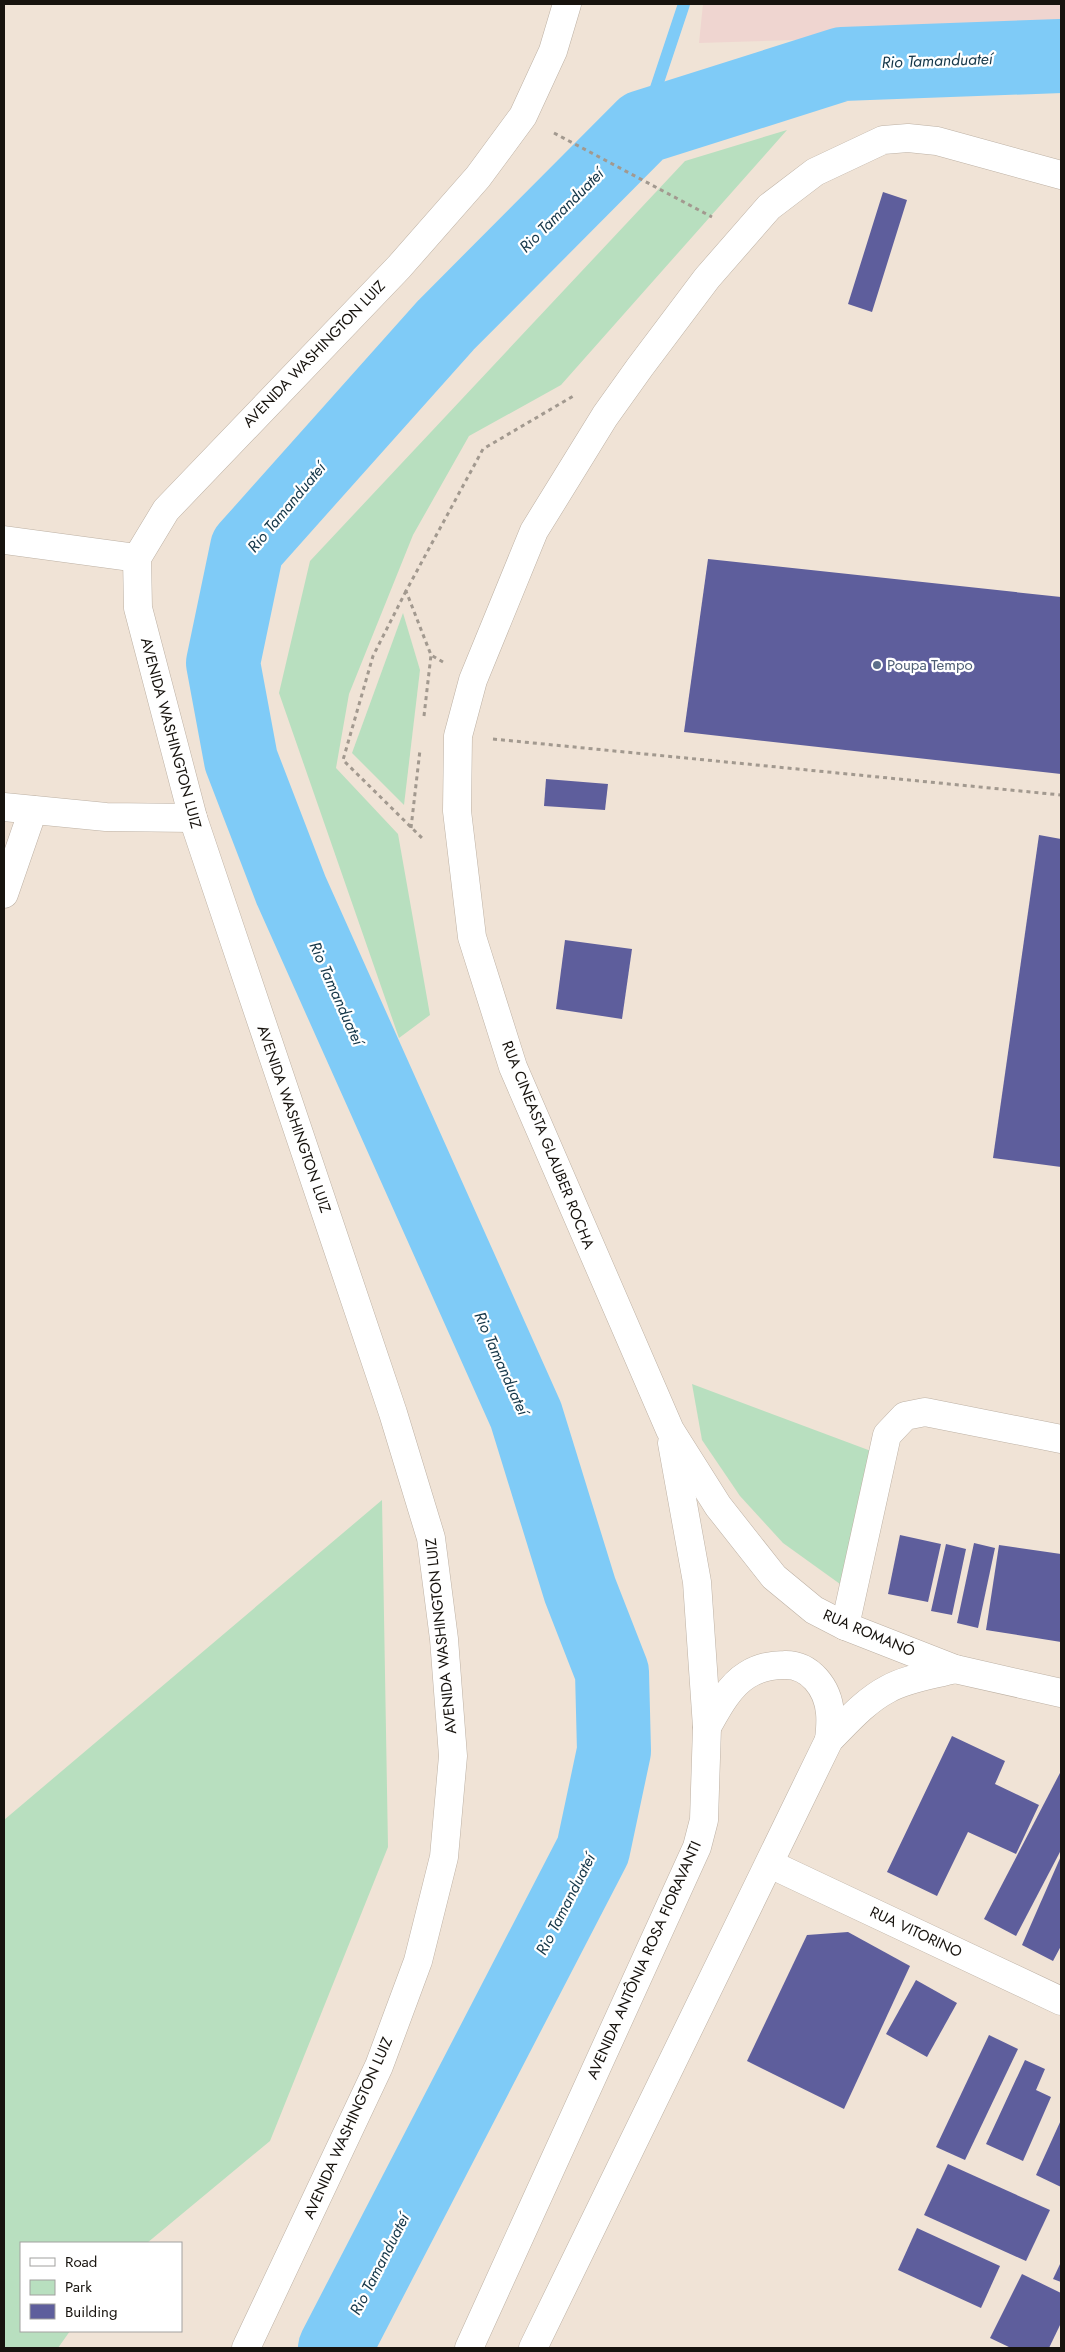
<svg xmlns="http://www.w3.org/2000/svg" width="1065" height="2352" font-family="Jost,sans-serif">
<rect width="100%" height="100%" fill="#f0e3d6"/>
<path fill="#efd5d0" d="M703,4H1061V32L699,43Z"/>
<g fill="#b8dfbf">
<path d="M787,130L561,385L469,436L413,535L349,694L336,768L398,834L430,1015L399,1038L279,693L310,561L685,161Z"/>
<path d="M403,613L420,670L404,805L352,753Z"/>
<path d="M692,1384L871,1451L840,1584L783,1543L740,1496L702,1440Z"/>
<path d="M382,1500L388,1847L270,2141L147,2243H21V2331H70L58,2348H4V1820Z"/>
</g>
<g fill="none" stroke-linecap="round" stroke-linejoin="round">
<path stroke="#7fcbf7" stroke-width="12" d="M643,127L684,4"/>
<path stroke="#7fcbf7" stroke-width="74" d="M335,2348L593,1850L614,1751L612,1672L580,1590L526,1415L291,890L241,760L223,663L247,548L446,325L643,127L842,64L1061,56"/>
</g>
<g fill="#5e5e9c">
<path d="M883,192L907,200L872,312L848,304Z"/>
<path d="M708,559L1061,597V774L684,732Z"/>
<path d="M546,779L608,784L605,810L544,806Z"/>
<path d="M1039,835L1061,839V1167L993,1158Z"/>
<path d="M565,940L632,949L622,1019L556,1009Z"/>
<path d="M900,1535L941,1544L928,1602L888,1594Z"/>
<path d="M974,1543L995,1548L978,1628L957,1623Z"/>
<path d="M946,1544L966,1549L952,1615L931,1611Z"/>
<path d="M999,1545L1061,1554V1642L986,1630Z"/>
<path d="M952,1736L1005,1761L995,1784L1039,1805L1016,1854L968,1832L937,1896L887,1872Z"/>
<path d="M1061,1771V1850L1016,1936L984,1919Z"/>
<path d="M1061,1856V1946L1053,1961L1022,1945Z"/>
<path d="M848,1932L910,1966L844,2109L747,2061L807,1935Z"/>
<path d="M916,1980L957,2003L927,2057L886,2034Z"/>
<path d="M989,2035L1018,2049L965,2160L936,2147Z"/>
<path d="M1025,2060L1045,2069L1036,2090L1051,2097L1023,2161L986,2144Z"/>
<path d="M1061,2120V2187L1036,2175Z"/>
<path d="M948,2164L1050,2210L1026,2261L924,2215Z"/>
<path d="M917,2228L1000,2266L981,2308L898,2270Z"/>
<path d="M1061,2262V2282L1053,2279Z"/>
<path d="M1022,2274L1061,2293V2323L1049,2348H1011L990,2338Z"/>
</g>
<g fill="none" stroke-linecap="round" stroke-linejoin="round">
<g stroke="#bdb1a4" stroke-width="29">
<g id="minor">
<path d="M4,540L137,558"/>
<path d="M4,807L106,817L193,818"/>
<path d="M4,894L33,810"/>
<path d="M845,1626L887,1435L905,1416L925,1412L1061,1439"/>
<path d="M770,1864L1061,2001"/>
<path d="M246,2348L379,2066L418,1961L444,1857L453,1756L444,1639L431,1538L393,1413L193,818L138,608L137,558L166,510L399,267L478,177L523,116L553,51L567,4"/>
</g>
</g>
<g stroke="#bdb1a4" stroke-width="29">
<g id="major">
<path d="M1061,175L937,141L908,138L883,140L815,172L769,207L707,278L640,367L605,416L534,531L473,680L458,736L457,811L472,937L513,1067L670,1430L718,1506L774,1577L814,1610L845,1626L955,1669L1061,1693"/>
<path d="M707,1727C717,1709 729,1686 747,1675C758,1668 772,1665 784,1665C810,1664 828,1688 830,1713C831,1722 830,1731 829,1740"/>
<path d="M469,2348L697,1847L704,1820L707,1727L697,1582L672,1443"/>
<path d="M533,2348L829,1740C847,1722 865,1701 888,1689C908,1678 933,1675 955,1669"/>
</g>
</g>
<g stroke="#a2998f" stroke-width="3" stroke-dasharray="4 4" stroke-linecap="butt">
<path d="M554,133L712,217"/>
<path d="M406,591L373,656L343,760L423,839"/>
<path d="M443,662L431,655L406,591L483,449L575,395"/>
<path d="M424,716L431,655"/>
<path d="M493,739L1061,795"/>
<path d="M411,828L420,750"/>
</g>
<use href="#minor" stroke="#fff" stroke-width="28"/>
<use href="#major" stroke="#fff" stroke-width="28"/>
</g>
<circle fill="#5c6f8a" stroke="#fff" stroke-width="2" cx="877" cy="665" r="5"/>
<g text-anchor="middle" stroke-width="4.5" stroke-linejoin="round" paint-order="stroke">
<g font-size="15" fill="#17130e" stroke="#fff">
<text transform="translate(314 354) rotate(-46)" y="5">AVENIDA WASHINGTON LUIZ</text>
<text transform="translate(171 733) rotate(75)" y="5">AVENIDA WASHINGTON LUIZ</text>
<text transform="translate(294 1119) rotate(71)" y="5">AVENIDA WASHINGTON LUIZ</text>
<text transform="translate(548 1145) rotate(68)" y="5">RUA CINEASTA GLAUBER ROCHA</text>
<text transform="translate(869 1633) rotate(23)" y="5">RUA ROMANÓ</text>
<text transform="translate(441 1636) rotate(-96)" y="5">AVENIDA WASHINGTON LUIZ</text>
<text transform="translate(916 1932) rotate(25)" y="5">RUA VITORINO</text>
<text transform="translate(644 1960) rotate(-66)" y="5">AVENIDA ANTÔNIA ROSA FIORAVANTI</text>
<text transform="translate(348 2128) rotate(-66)" y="5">AVENIDA WASHINGTON LUIZ</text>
</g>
<g font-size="15" fill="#4e5e75" stroke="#fff" text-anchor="start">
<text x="887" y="670">Poupa Tempo</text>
</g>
<g font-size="16" font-style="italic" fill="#153749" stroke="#fff">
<text transform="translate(937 60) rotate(-2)" y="6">Rio Tamanduateí</text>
<text transform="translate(561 210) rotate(-45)" y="6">Rio Tamanduateí</text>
<text transform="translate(286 507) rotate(-50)" y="6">Rio Tamanduateí</text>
<text transform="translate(337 993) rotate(66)" y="6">Rio Tamanduateí</text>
<text transform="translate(502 1363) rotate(66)" y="6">Rio Tamanduateí</text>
<text transform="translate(565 1904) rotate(-63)" y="6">Rio Tamanduateí</text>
<text transform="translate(379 2264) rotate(-63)" y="6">Rio Tamanduateí</text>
</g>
</g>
<rect width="1065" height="2352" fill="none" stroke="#17130e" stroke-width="10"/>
<rect x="20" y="2242" width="162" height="90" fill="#ffffff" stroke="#a2a19f"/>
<rect x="30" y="2258" width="25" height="8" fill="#ffffff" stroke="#a2a19f"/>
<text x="65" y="2267" font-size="15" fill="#17130e">Road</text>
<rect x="30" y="2280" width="25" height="15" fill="#b8dfbf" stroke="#a2a19f"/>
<text x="65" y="2292" font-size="15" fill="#17130e">Park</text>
<rect x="30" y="2304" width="25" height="15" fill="#5e5e9c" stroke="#a2a19f"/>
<text x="65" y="2317" font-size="15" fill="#17130e">Building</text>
</svg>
